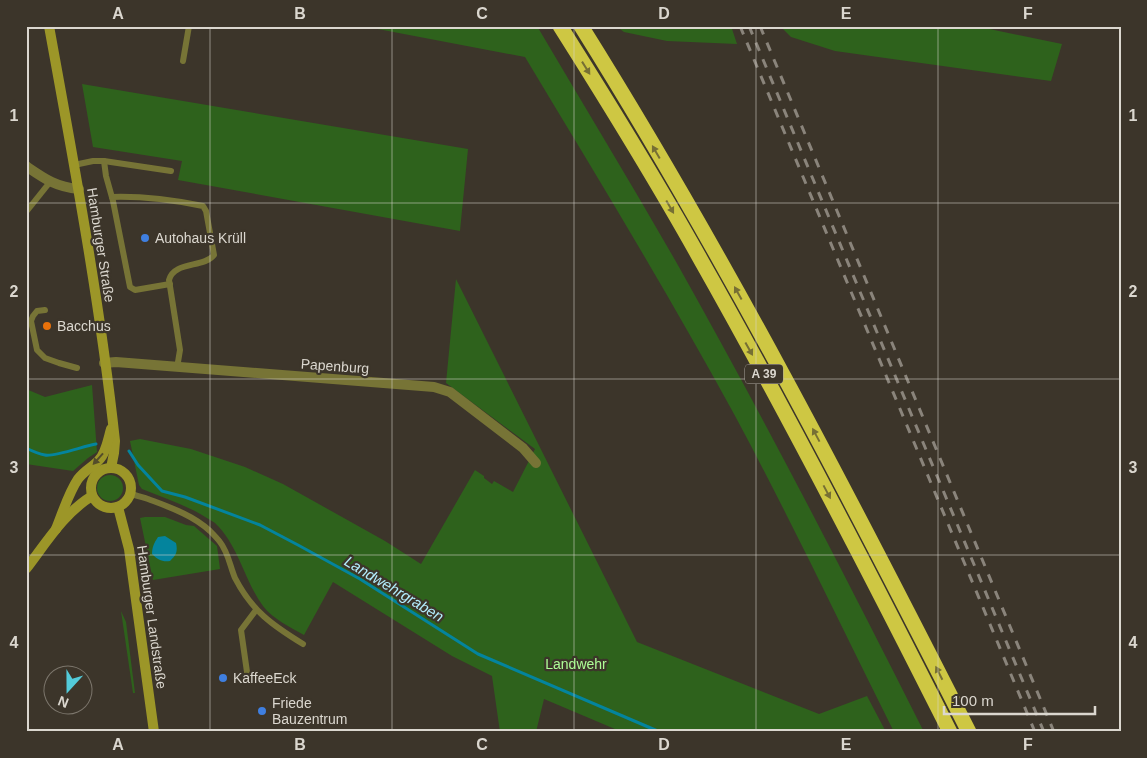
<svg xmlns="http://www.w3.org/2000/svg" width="1147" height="758" font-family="Helvetica,sans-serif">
<rect width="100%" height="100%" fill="#3c352a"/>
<g fill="#2e621c">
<path d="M362,26H537C584,106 633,186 679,267C765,420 845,575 924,732H894C841,626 790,518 734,414C668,293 596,175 525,57Z"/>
<path d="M616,26H731L737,44L667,41L624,32Z"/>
<path d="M780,26H975L1062,44L1051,81L835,51L791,37Z"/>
<path d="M82,84L468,149L460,231L178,180L182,161L93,147Z"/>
<path d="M456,279L637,642L819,714L867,696L886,732H622L544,699L536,732H500L492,676L452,656L333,582L304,635C290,627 273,619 263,606C244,580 239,546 215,523C211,520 206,518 202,515C183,504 162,497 142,489L139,485L130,441L140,439L191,449L245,467L283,484L385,541L421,564L475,470L484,476V478L492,484L494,481L513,492L535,449L446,383Z"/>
<path d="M92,385L97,452L88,458L73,471L26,464V389L45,397Z"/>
<circle cx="110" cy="488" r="13"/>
<path d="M145,517H165L186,525L194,526L217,546L220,569L153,580L140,518Z"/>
<path d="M121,611L126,622L135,693H133Z"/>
</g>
<path fill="#04849d" d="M165,536L176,543C178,552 176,555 170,561C162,562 158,560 152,554C152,547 154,543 158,537Z"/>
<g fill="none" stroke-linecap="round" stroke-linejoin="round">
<g stroke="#04849d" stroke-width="3">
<path d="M26,448C32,451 39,454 45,455C54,457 84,446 96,444"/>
<path d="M129,451L138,465L162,491L185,497L260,525L298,545L360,579L478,654L660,732"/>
</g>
<g stroke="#777436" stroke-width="6">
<path d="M183,61L189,26"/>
<path d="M104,161L106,176L113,201L130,287L135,290L170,284"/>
<path d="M74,165L93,161H104L171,171"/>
<path d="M112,197C143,196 173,200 203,206L206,211L214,255C204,268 174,261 169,280L180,350L177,368"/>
<path d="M26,212L50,182"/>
<path d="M45,310L37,311L33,316L31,321L37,350L45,358L59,363L77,368"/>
<path d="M130,493C136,496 142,497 148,499C169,507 193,515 210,531C213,534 217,538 220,542C228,552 230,566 235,578C252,611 272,625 303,644"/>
<path d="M248,679L241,630L256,610"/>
</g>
<g stroke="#777436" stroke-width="10">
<path d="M26,166C45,179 56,187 79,189"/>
<path d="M104,363L116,362L434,387L450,392L523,448L536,463"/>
</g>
<g stroke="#9c9628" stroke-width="10">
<path d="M49,26C74,164 100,302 115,441L114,453L111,468"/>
<circle cx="111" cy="488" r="20"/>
<path d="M118,507L129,549L154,732"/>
<path d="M56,529C63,512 68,494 78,479C84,471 91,468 98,461C106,454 108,439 111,429"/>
<path d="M26,569C46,543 64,513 92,496"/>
</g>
<g stroke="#cec743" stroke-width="15">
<path d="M560,26C608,102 655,178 698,255C787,412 869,571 950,732"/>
<path d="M581,26C724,254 847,492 969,732"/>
</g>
<g stroke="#8a847b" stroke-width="3" stroke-dasharray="9 9" stroke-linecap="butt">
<path d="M740,26L1035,732"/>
<path d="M749,26L1044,732"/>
<path d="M760,26L1054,732"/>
</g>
</g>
<defs><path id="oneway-solid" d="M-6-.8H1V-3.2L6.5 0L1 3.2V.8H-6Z" transform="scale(1.25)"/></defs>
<g fill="#766f34">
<use href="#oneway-solid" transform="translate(586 68) rotate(58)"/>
<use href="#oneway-solid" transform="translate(656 152) rotate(-120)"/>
<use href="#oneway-solid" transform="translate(670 207) rotate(60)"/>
<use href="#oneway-solid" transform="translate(738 293) rotate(-119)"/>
<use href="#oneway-solid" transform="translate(749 349) rotate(61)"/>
<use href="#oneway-solid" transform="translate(816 435) rotate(-118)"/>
<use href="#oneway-solid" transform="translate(827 492) rotate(62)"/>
<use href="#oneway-solid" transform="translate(939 673) rotate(-117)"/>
</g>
<use fill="#544d2a" href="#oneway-solid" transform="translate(98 459) rotate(132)"/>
<path fill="none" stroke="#dbd7cf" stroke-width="1" stroke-opacity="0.55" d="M210,26V732M392,26V732M574,26V732M756,26V732M938,26V732M26,203H1121M26,379H1121M26,555H1121"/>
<g fill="#3f7fe0" stroke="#3c352a" stroke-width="2">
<circle cx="145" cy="238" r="5"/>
<circle cx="223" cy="678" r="5"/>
<circle cx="262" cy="711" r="5"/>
</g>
<circle fill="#e8710a" stroke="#3c352a" stroke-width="2" cx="47" cy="326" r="5"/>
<g text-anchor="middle" stroke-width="4.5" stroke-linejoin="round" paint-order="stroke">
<rect fill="#3c352a" stroke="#aba69e" stroke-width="1" x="745" y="364.5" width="38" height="19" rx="4"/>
<g font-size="12" font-weight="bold" fill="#dbd7cf">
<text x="764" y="378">A 39</text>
</g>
<g font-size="14" fill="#dbd7cf" stroke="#3c352a" text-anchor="start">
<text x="155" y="243">Autohaus Krüll</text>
<text x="57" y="331">Bacchus</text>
<text x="233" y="683">KaffeeEck</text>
<text x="272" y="708">Friede<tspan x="272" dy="16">Bauzentrum</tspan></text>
</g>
<g font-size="14" fill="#dbd7cf" stroke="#3c352a">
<text transform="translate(101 245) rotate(81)" y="5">Hamburger Straße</text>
<text transform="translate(335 366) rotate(4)" y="5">Papenburg</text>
<text transform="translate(152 617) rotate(82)" y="5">Hamburger Landstraße</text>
</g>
<g font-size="14" fill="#adfd96" stroke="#3c352a">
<text x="576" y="669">Landwehr</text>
</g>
<g font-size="15" font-style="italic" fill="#b3edfd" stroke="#3c352a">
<text transform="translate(394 589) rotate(31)" y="5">Landwehrgraben</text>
</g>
</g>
<rect width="1147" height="758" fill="none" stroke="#3c352a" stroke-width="55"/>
<g transform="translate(68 690) rotate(201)"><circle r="24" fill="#3c352a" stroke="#7c766c"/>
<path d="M0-4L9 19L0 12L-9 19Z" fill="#53cbda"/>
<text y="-8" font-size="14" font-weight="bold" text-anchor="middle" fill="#dbd7cf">N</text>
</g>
<path d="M944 706v8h151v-8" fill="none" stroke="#dbd7cf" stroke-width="2.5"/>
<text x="952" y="706" font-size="15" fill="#dbd7cf" stroke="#3c352a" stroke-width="4" paint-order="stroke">100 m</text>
<rect x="28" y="28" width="1092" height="702" fill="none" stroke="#dbd7cf" stroke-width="2"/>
<g font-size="16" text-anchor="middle" font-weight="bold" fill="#dbd7cf">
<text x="118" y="19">A</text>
<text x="300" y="19">B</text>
<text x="482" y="19">C</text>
<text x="664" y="19">D</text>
<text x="846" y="19">E</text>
<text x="1028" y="19">F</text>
<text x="14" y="121">1</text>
<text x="1133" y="121">1</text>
<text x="14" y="297">2</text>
<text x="1133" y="297">2</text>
<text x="14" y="473">3</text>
<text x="1133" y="473">3</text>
<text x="14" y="648">4</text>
<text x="1133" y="648">4</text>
<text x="118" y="750">A</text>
<text x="300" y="750">B</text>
<text x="482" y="750">C</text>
<text x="664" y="750">D</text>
<text x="846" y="750">E</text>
<text x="1028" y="750">F</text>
</g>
</svg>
